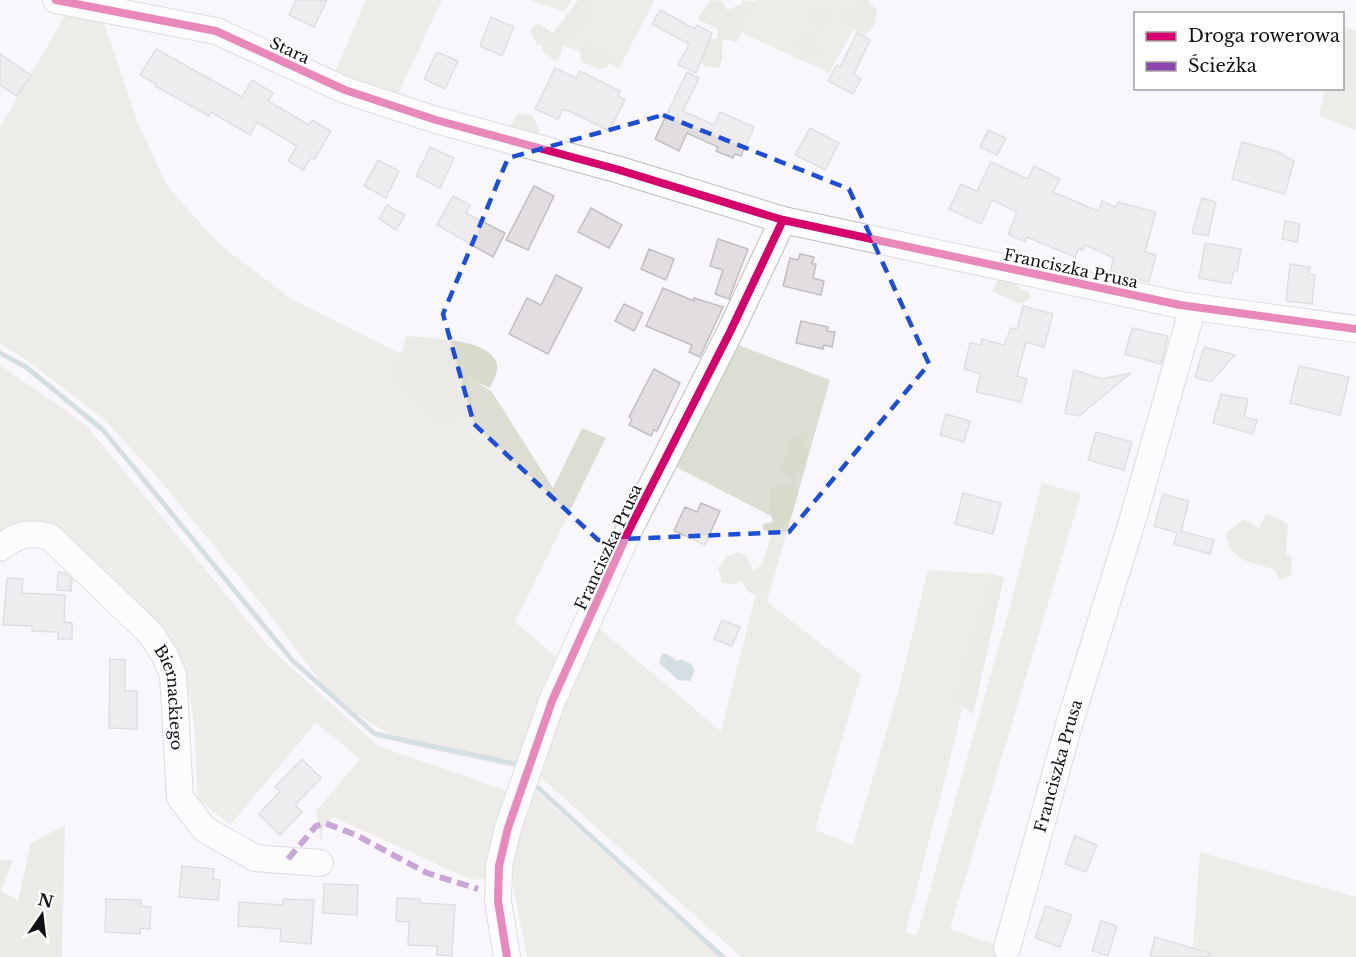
<svg xmlns="http://www.w3.org/2000/svg" width="1356" height="957" font-family="'Libre Baskerville',serif">
<rect width="100%" height="100%" fill="#faf7fc"/>
<g fill="#ddded1">
<path d="M366,0H442L396,98L338,76L336,70Z"/>
<path d="M530,0H571L564,12Z"/>
<path d="M579,0H655L619,68L557,43Z"/>
<path d="M757,0H870L829,73L742,33Z"/>
<path d="M66,14L102,17L139,126L168,187L219,244L290,298L398,352L474,380L492,392L553,488L582,428L606,438L515,622L564,663L521,769L405,744L334,700L269,613L157,477L106,421L28,361L0,343V127Z"/>
<path d="M1343,25L1356,31V130L1319,116L1325,89L1342,88Z"/>
<path d="M731,342L830,380L767,602L861,675L815,830L853,845L898,692L928,570L994,574L949,764L905,933L917,935L1006,621L1042,483L1081,494L950,929L1002,947L1000,957H741L537,774L596,626L721,731L775,518L670,464Z"/>
<path d="M0,365L86,425L270,648L378,746L511,792L490,878L472,880L333,817L323,827L321,845L316,811L360,759L316,723L230,825L198,799C195,765 197,728 189,694C169,615 100,568 37,523L9,526L0,532Z"/>
<path d="M534,789L720,957H527L508,861Z"/>
<path d="M1200,852L1356,897V957H1192Z"/>
</g>
<g fill="#dadacc">
<path d="M578,0H595L586,12L590,19L563,44L560,56L555,61L542,51V45H537L530,31L535,25L540,24L553,33Z"/>
<path d="M710,0L722,1L727,10L742,4V0L757,2L737,42L725,39L722,42V59L719,68L705,66L696,57L709,38L717,39L718,29L699,20V16Z"/>
<path d="M860,1L873,5L877,10L874,26L864,36L847,24L846,12L857,9Z"/>
<path d="M824,9L828,12L825,23L819,30L810,27L809,21L812,14Z"/>
<path d="M803,33L813,36L821,58L801,51L793,39Z"/>
<path d="M590,43L606,52L607,56L612,59L607,67L600,69L582,62L579,48Z"/>
<path d="M518,114L532,115L540,130L534,138L517,136L511,124Z"/>
<path d="M998,279L1016,283L1021,290H1027L1031,296L1027,301L1019,304L992,291Z"/>
<path d="M406,336C427,338 493,338 497,365C498,373 493,381 490,388L468,378L473,409L442,426L395,379Z"/>
<path d="M801,435L808,450L805,470L796,474L793,488L799,491L791,518C773,526 767,576 764,595C751,597 747,591 742,581L734,584L722,583L718,568L726,557L737,552L745,555L754,571L761,565L773,534L763,529V524L773,522L769,508L771,487L789,486L792,483V479L781,468L792,438Z"/>
<path d="M1266,513L1288,524L1286,553L1292,558L1291,575L1279,580L1275,570C1252,562 1229,562 1226,533L1244,519L1259,528Z"/>
<path d="M994,574L1004,578L973,714L954,701Z"/>
<path d="M65,825L62,957H0V860H13L1,891L18,900L31,843Z"/>
</g>
<path fill="#a7c0c6" d="M662,654H667L677,661L681,659L691,664L695,670L690,681L678,680L659,663Z"/>
<g fill="none" stroke-linecap="round" stroke-linejoin="round">
<g stroke="#a7c0c6" stroke-width="5">
<path d="M0,353L26,367L103,430L292,660L375,734L516,764"/>
<path d="M534,784L723,957"/>
</g>
</g>
<g fill="#e1dde1" stroke="#c2bfc3" stroke-width="1.5">
<path d="M296,0H327L314,27L289,15Z"/>
<path d="M660,10L695,29L697,25L712,33L696,73L678,65L689,44L652,24Z"/>
<path d="M491,17L514,27L502,56L480,46Z"/>
<path d="M857,33L870,40L854,74L861,79L853,94L828,81L837,65L840,67Z"/>
<path d="M156,49L242,97L252,80L273,93L268,101L309,125L312,120L331,131L315,159L311,157L304,170L288,161L297,146L257,122L250,135L211,112L209,116L155,86L156,84L140,75Z"/>
<path d="M437,52L458,61L445,89L424,79Z"/>
<path d="M0,54L31,75L17,96L0,85Z"/>
<path d="M555,68L576,78L580,71L620,91L618,96L625,100L609,131L571,112L563,109L558,119L535,109Z"/>
<path d="M687,72L699,78L683,111L714,125L720,112L754,127L741,156L735,154L733,158L716,151L718,147L687,133L679,151L655,139Z"/>
<path d="M810,128L839,143L825,170L795,155Z"/>
<path d="M988,130L1006,138L997,155L980,147Z"/>
<path d="M1242,142L1278,152L1294,161L1285,194L1232,179Z"/>
<path d="M430,147L454,158L440,188L416,176Z"/>
<path d="M378,160L399,171L386,198L364,186Z"/>
<path d="M991,162L1028,179L1034,166L1060,179L1053,192L1098,211L1102,201L1115,207L1118,202L1156,212L1145,252L1156,255L1149,282L1110,271L1114,258L1085,245L1083,250L1079,248L1075,257L1027,237L1025,242L1008,234L1017,212L992,200L981,224L949,209L961,184L977,191Z"/>
<path d="M534,186L554,196L528,250L506,240Z"/>
<path d="M453,196L470,205L466,213L505,233L493,257L437,225Z"/>
<path d="M1202,198L1216,202L1208,236L1192,233Z"/>
<path d="M387,205L405,215L396,230L379,219Z"/>
<path d="M591,208L622,225L609,248L578,232Z"/>
<path d="M1285,221L1300,224L1297,242L1282,239Z"/>
<path d="M718,239L748,249L729,299L715,294L723,270L710,266Z"/>
<path d="M1205,243L1241,249L1237,271L1234,270L1231,284L1199,278Z"/>
<path d="M649,249L674,259L666,280L641,269Z"/>
<path d="M800,254L814,257L812,264H816L813,278L824,281L821,295L783,286L790,258L798,260Z"/>
<path d="M1290,264L1310,267L1309,274L1315,275L1312,304L1286,301Z"/>
<path d="M556,275L582,288L548,354L509,334L527,298L541,305Z"/>
<path d="M663,288L694,301V298L723,307L700,357L689,352L692,345L646,326Z"/>
<path d="M624,304L643,313L634,331L615,321Z"/>
<path d="M1023,306L1053,314L1044,347L1026,342L1017,376L1027,379L1021,402L976,392L981,374L964,369L970,343L981,345L982,339L1004,345L1011,328L1017,329Z"/>
<path d="M801,321L828,327L827,331L835,332L832,347L824,345L823,349L796,343Z"/>
<path d="M1132,328L1168,336L1161,364L1125,354Z"/>
<path d="M1204,347L1235,355L1211,382L1195,377Z"/>
<path d="M1299,366L1349,377L1340,415L1290,403Z"/>
<path d="M654,369L680,383L657,431L654,430L651,436L629,425L632,419L629,417Z"/>
<path d="M1074,370L1102,379L1131,373L1079,416L1065,413Z"/>
<path d="M1221,394L1248,399L1244,417L1257,420L1253,434L1213,423Z"/>
<path d="M946,414L970,421L964,442L940,435Z"/>
<path d="M1096,432L1132,442L1124,470L1088,460Z"/>
<path d="M963,493L1001,503L993,534L955,524Z"/>
<path d="M1163,494L1189,501L1181,531L1214,540L1210,554L1174,544L1177,533L1154,526Z"/>
<path d="M701,503L720,511L705,545L674,531L685,507L697,512Z"/>
<path d="M58,572L65,573L72,579L71,591L57,590Z"/>
<path d="M7,578L23,579L22,593L65,595L64,622L72,623V639H58V632L32,631V626L3,625Z"/>
<path d="M722,620L740,627L732,646L714,639Z"/>
<path d="M110,659L125,660V691H137V729L109,728Z"/>
<path d="M302,759L321,778L295,805L302,812L280,835L259,814L280,791L275,787Z"/>
<path d="M1075,836L1097,845L1086,872L1065,864Z"/>
<path d="M182,866L214,869L213,879L220,880L218,900L179,897Z"/>
<path d="M324,884L358,885L357,915L323,913Z"/>
<path d="M397,898L420,899V903L455,905L452,956L437,955V946L408,945L409,922L396,921Z"/>
<path d="M106,899L141,900V906L151,907L150,929L140,928V934L105,932Z"/>
<path d="M283,899L314,900L311,944L280,941L281,929L238,926L239,902L283,905Z"/>
<path d="M1046,906L1072,915L1060,947L1035,938Z"/>
<path d="M1101,921L1117,926L1108,956L1092,951Z"/>
<path d="M1155,937L1210,953L1209,957H1150Z"/>
</g>
<g fill="none" stroke-linecap="round" stroke-linejoin="round">
<g stroke="#bebcc0" stroke-width="28">
<g id="minor">
<path d="M56,0L216,31L345,90L436,120L616,169L783,220L1180,305L1356,329"/>
<path id="s1" d="M0,548C18,534 28,531 50,537L151,634L165,656L173,675L180,797L204,829L255,858L320,863"/>
<path id="s2" d="M1007,948L1071,718L1132,522L1193,307"/>
<path d="M507,957L498,901L499,866L508,828L552,701L629,530L730,332L783,220"/>
</g>
</g>
<use href="#minor" stroke="#fefeff" stroke-width="26"/>
<path stroke="#8e44ad" stroke-width="6" stroke-dasharray="12 6" stroke-linecap="butt" d="M288,859L316,826L325,823L356,835L427,873L478,889"/>
<g stroke="#fff" stroke-width="11">
<g id="cycleway">
<path d="M56,0L216,31L345,90L436,120L616,169L783,220L1180,305L1356,329"/>
<path d="M507,957L498,901L499,866L508,828L552,701L629,530L730,332L783,220"/>
</g>
</g>
<use href="#cycleway" stroke="#d6006c" stroke-width="8"/>
</g>
<path d="M0 0H1356V957H0ZM663,115L849,189L929,364L789,532L598,540L474,424L443,314L508,158Z" fill="#faf7fc" fill-opacity=".55" fill-rule="evenodd"/>
<path fill="none" stroke="#1d4ed8" stroke-width="4.5" stroke-dasharray="12 8" stroke-linejoin="round" d="M663,115L849,189L929,364L789,532L598,540L474,424L443,314L508,158Z"/>
<g text-anchor="middle" stroke-width="4.5" stroke-linejoin="round" paint-order="stroke">
<g font-size="16" fill="#131015" stroke="#fff">
<text transform="translate(290 50) rotate(25)" y="6">Stara</text>
<text transform="translate(1071 268) rotate(12)" y="6">Franciszka Prusa</text>
<text transform="translate(608 547) rotate(-65)" y="6">Franciszka Prusa</text>
<text dy="6" stroke="none"><textPath href="#s1" startOffset="262">Biernackiego</textPath></text>
<text dy="6" stroke="none"><textPath href="#s2" startOffset="189">Franciszka Prusa</textPath></text>
</g>
</g>
<rect x="1134" y="12" width="210" height="78" fill="#ffffff" stroke="#a19fa1" stroke-width="1.5"/>
<rect x="1146" y="32" width="30" height="9" fill="#d6006c" stroke="#a19fa1" stroke-width="1.5"/>
<text x="1188" y="42" font-size="18" fill="#131015">Droga rowerowa</text>
<rect x="1146" y="62" width="30" height="9" fill="#8e44ad" stroke="#a19fa1" stroke-width="1.5"/>
<text x="1188" y="72" font-size="18" fill="#131015">Ścieżka</text>
<g transform="translate(42 915) rotate(14)" stroke="#ffffff" stroke-width="4.5" paint-order="stroke">
<path d="M0-4.5L10 22L0 15L-10 22Z" fill="#131015"/>
<text y="-9" font-size="16" font-weight="bold" text-anchor="middle" fill="#131015">N</text>
</g>
</svg>
